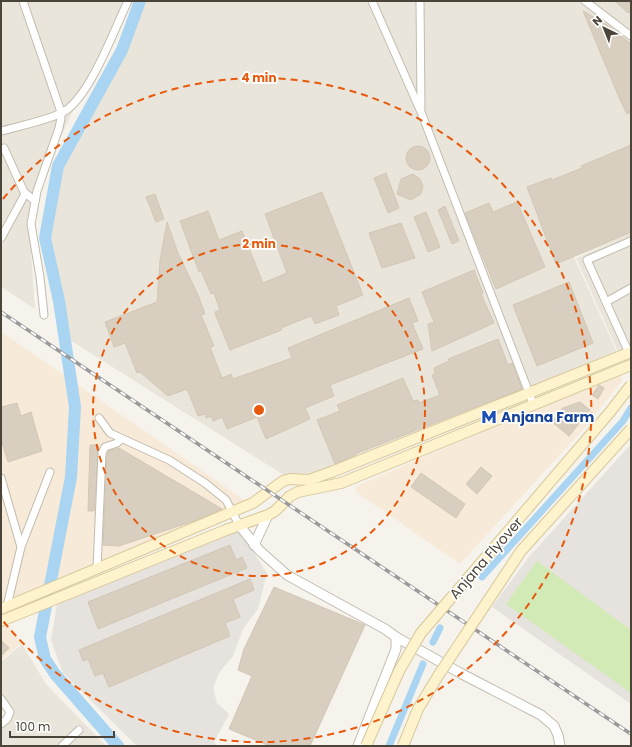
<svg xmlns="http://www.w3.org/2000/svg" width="632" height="747" font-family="Poppins,sans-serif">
<rect width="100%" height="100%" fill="#f6f3ec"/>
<g fill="#eae5da">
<path d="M1,1H125L36,189L29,225L35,309L1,287Z"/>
<path d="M144,1H419L421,112L526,392L330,468L296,476L282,474L65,337L48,237L61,168L126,52Z"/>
<path d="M424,1H580L631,39V349L619,354L576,258L620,240L574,257L618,355L532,390L424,112Z"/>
<path d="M590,1H631V32Z"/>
<path d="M22,644L46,684L106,746H1V727L12,715L14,710L1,696V662Z"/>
</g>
<g fill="#f7ead8">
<path d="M1,332L3,333L247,502L1,604Z"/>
<path d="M621,373L622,381L587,425L460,564L356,492V486Z"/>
<path d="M6,621L21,643L1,660V623Z"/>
</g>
<g fill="#e6e2dd">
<path d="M631,444V704L492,607L528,558Z"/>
<path d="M239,530L267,573L258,609L243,629L233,656L219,673L213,688L217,703L229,714L214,742L217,746H137L63,673L51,640L57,603Z"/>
</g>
<path fill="#d2eab5" d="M537,561L631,630V693L506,604Z"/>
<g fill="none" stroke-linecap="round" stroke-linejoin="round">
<g stroke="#a9d4f2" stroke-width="7">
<path d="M482,577L623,421L631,408"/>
<path d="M433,642L440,628"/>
<path d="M389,746L423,664"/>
</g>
<path stroke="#a9d4f2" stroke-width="12" d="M118,746L55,674L45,659L40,637L71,477L75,407L59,301L45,238L58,166L122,50L140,1"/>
</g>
<g fill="#d8cfc1" stroke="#d3c7b4">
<path d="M615,1H631V11L628,13Z"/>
<path d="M583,11L607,25L631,44V112L627,114L621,102Z"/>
<path d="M631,145V232L556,264L527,187L551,178L552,180L582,168L581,166Z"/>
<circle cx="418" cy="158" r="12"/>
<path d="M386,173L399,208L388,213L374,178Z"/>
<path d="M413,174L420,179L423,186L421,194L411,200L397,194L401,179Z"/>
<path d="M322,192L363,295L336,306L339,315L315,324L311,316L281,328L282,330L230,350L216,316L215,312L220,310L214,293L211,294L201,271L199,272L180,221L208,211L219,240L242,231L263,283L287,273L265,214Z"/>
<path d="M155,194L164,219L156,222L146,197Z"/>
<path d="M517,202L545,267L496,289L465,213L489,203L493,212Z"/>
<path d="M445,206L459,241L452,244L438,210Z"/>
<path d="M426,212L440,247L428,252L414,217Z"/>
<path d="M167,222L178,253L198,295L205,314L201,315L214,346L210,347L222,378L231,374L233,379L292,358L288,348L409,298L418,321L412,323L423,349L330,385L334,396L305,408L310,419L266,439L257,417L227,429L222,417L213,421L211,416L206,418L205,414L198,416L187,389L168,396L140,372L137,373L125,343L114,347L105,322L157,302L160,260Z"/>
<path d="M401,223L415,258L382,268L369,233Z"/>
<path d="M474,270L483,293L481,294L494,323L432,351L428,324L434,322L422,292Z"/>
<path d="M569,282L593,343L537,366L513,305Z"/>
<path d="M498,339L508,365L512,363L522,389L355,454L356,455L335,464L317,420L340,411L337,405L403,378L413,401L418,400L419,403L440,395L432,375L435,374L434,368L449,361L448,359Z"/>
<path d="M599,385L604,388L598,399L592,395Z"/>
<path d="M580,402L590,410L569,436L552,422L563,408Z"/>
<path d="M17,403L21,416L31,412L42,451L8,462L1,439V407Z"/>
<path d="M90,445H98L99,449L94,511H88Z"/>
<path d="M119,448L222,509L197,520L119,546L103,545L107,454L109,451Z"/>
<path d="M481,467L492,476L477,494L466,484Z"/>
<path d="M421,473L465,504L456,518L411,487Z"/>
<path d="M230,545L236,560L242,557L247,568L98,629L88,602Z"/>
<path d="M250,579L254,590L233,599L240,617L225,623L230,636L109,687L103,673L95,676L88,659L83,661L79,650Z"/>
<path d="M274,587L365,625L310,746H270L229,729L252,676L238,670L244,649Z"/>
<path d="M1,640L9,648L1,656Z"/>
</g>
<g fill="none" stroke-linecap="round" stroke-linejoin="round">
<g stroke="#c2bbae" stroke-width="9">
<g id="minor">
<path d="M23,1L60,109L61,118L59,128L37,191L31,224L40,277L44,315"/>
<path d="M372,1L421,112L534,406"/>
<path d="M420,1L421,108"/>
<path d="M585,1L631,36"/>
<path d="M1,131C16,127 53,119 65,111C91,94 114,30 128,1"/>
<path d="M4,148L24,192L35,201"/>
<path d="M1,238L25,194"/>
<path d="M606,302L631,288"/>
<path d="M629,353L587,260L631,241"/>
<path d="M99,418L110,433L169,460L205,483L226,500L239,525"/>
<path d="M1,478L21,547"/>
<path d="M97,569L102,453L105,447L117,443L121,439"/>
<path d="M7,606L21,547L50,472"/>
<path d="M1,699L10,712L7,719L1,724"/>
<path d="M62,746L79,730"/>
</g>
</g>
<g stroke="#c2bbae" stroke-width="11">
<g id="tertiary">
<path d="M239,525L259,550L287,575L385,629L396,637V649L358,746"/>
<path d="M254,545L268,515"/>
<path d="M396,637L462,674L541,715L554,726L558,735L560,746"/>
</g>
</g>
<g stroke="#d6c79b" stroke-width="12">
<g id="secondary">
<path d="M1,609L253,503L283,481L290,479L309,480L334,471L631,352"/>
<path d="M1,621L226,530L268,515L275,511L290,496L298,492L341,483L631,365"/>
</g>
</g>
<use href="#minor" stroke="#fff" stroke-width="7"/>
<use href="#tertiary" stroke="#fff" stroke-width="9"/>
<use href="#secondary" stroke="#fff3cd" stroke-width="10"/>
<g stroke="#9a9a9a" stroke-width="3.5">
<path id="rail" d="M1,312L631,734"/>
</g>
<use href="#rail" stroke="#fff" stroke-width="2" stroke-dasharray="6" stroke-linecap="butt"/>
<g stroke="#d6c79b" stroke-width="12" stroke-linecap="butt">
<g id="secondary-bridge">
<path d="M366,746L399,671L421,633L610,412L631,385"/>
<path d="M403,746L418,709L438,676L521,551L631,429"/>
</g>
</g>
<use href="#secondary-bridge" stroke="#fff3cd" stroke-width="10"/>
</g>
<g fill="none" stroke="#e8590c" stroke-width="2" stroke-dasharray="7 5">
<circle cx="259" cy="410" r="166"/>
<path d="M3 199A332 332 0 1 1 3 621"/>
</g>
<defs>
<g id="metro-bare" transform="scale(1.2)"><path d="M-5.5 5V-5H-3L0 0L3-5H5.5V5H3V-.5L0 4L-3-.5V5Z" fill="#1a4fb4" stroke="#fff" stroke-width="2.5" paint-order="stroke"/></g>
</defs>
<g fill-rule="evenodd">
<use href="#metro-bare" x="489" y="417"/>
</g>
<g text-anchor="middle" stroke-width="3.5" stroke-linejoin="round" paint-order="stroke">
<g font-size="14" font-weight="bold" fill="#164399" stroke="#fff" text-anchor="start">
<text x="501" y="422">Anjana Farm</text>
</g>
<g font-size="14" fill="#4b4439" stroke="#fff">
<text transform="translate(486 558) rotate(-49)" y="5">Anjana Flyover</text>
</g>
</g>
<circle cx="259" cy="410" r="6" fill="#e8590c" stroke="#fff" stroke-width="2"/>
<g font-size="12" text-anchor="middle" font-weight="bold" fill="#e8590c" stroke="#fff" stroke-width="3.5" stroke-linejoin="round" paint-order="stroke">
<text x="259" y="82">4 min</text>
<text x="259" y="248">2 min</text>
</g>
<rect width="632" height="747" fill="none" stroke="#4b4439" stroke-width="4"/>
<g transform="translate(604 28) rotate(317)" stroke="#ffffff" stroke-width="3" paint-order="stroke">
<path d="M0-3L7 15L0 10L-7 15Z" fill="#4b4439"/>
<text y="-6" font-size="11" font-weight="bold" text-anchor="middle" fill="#4b4439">N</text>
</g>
<path d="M10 731v6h104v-6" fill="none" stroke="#4b4439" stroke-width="2"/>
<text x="16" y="731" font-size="12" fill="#4b4439" stroke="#ffffff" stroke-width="3" paint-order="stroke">100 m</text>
</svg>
